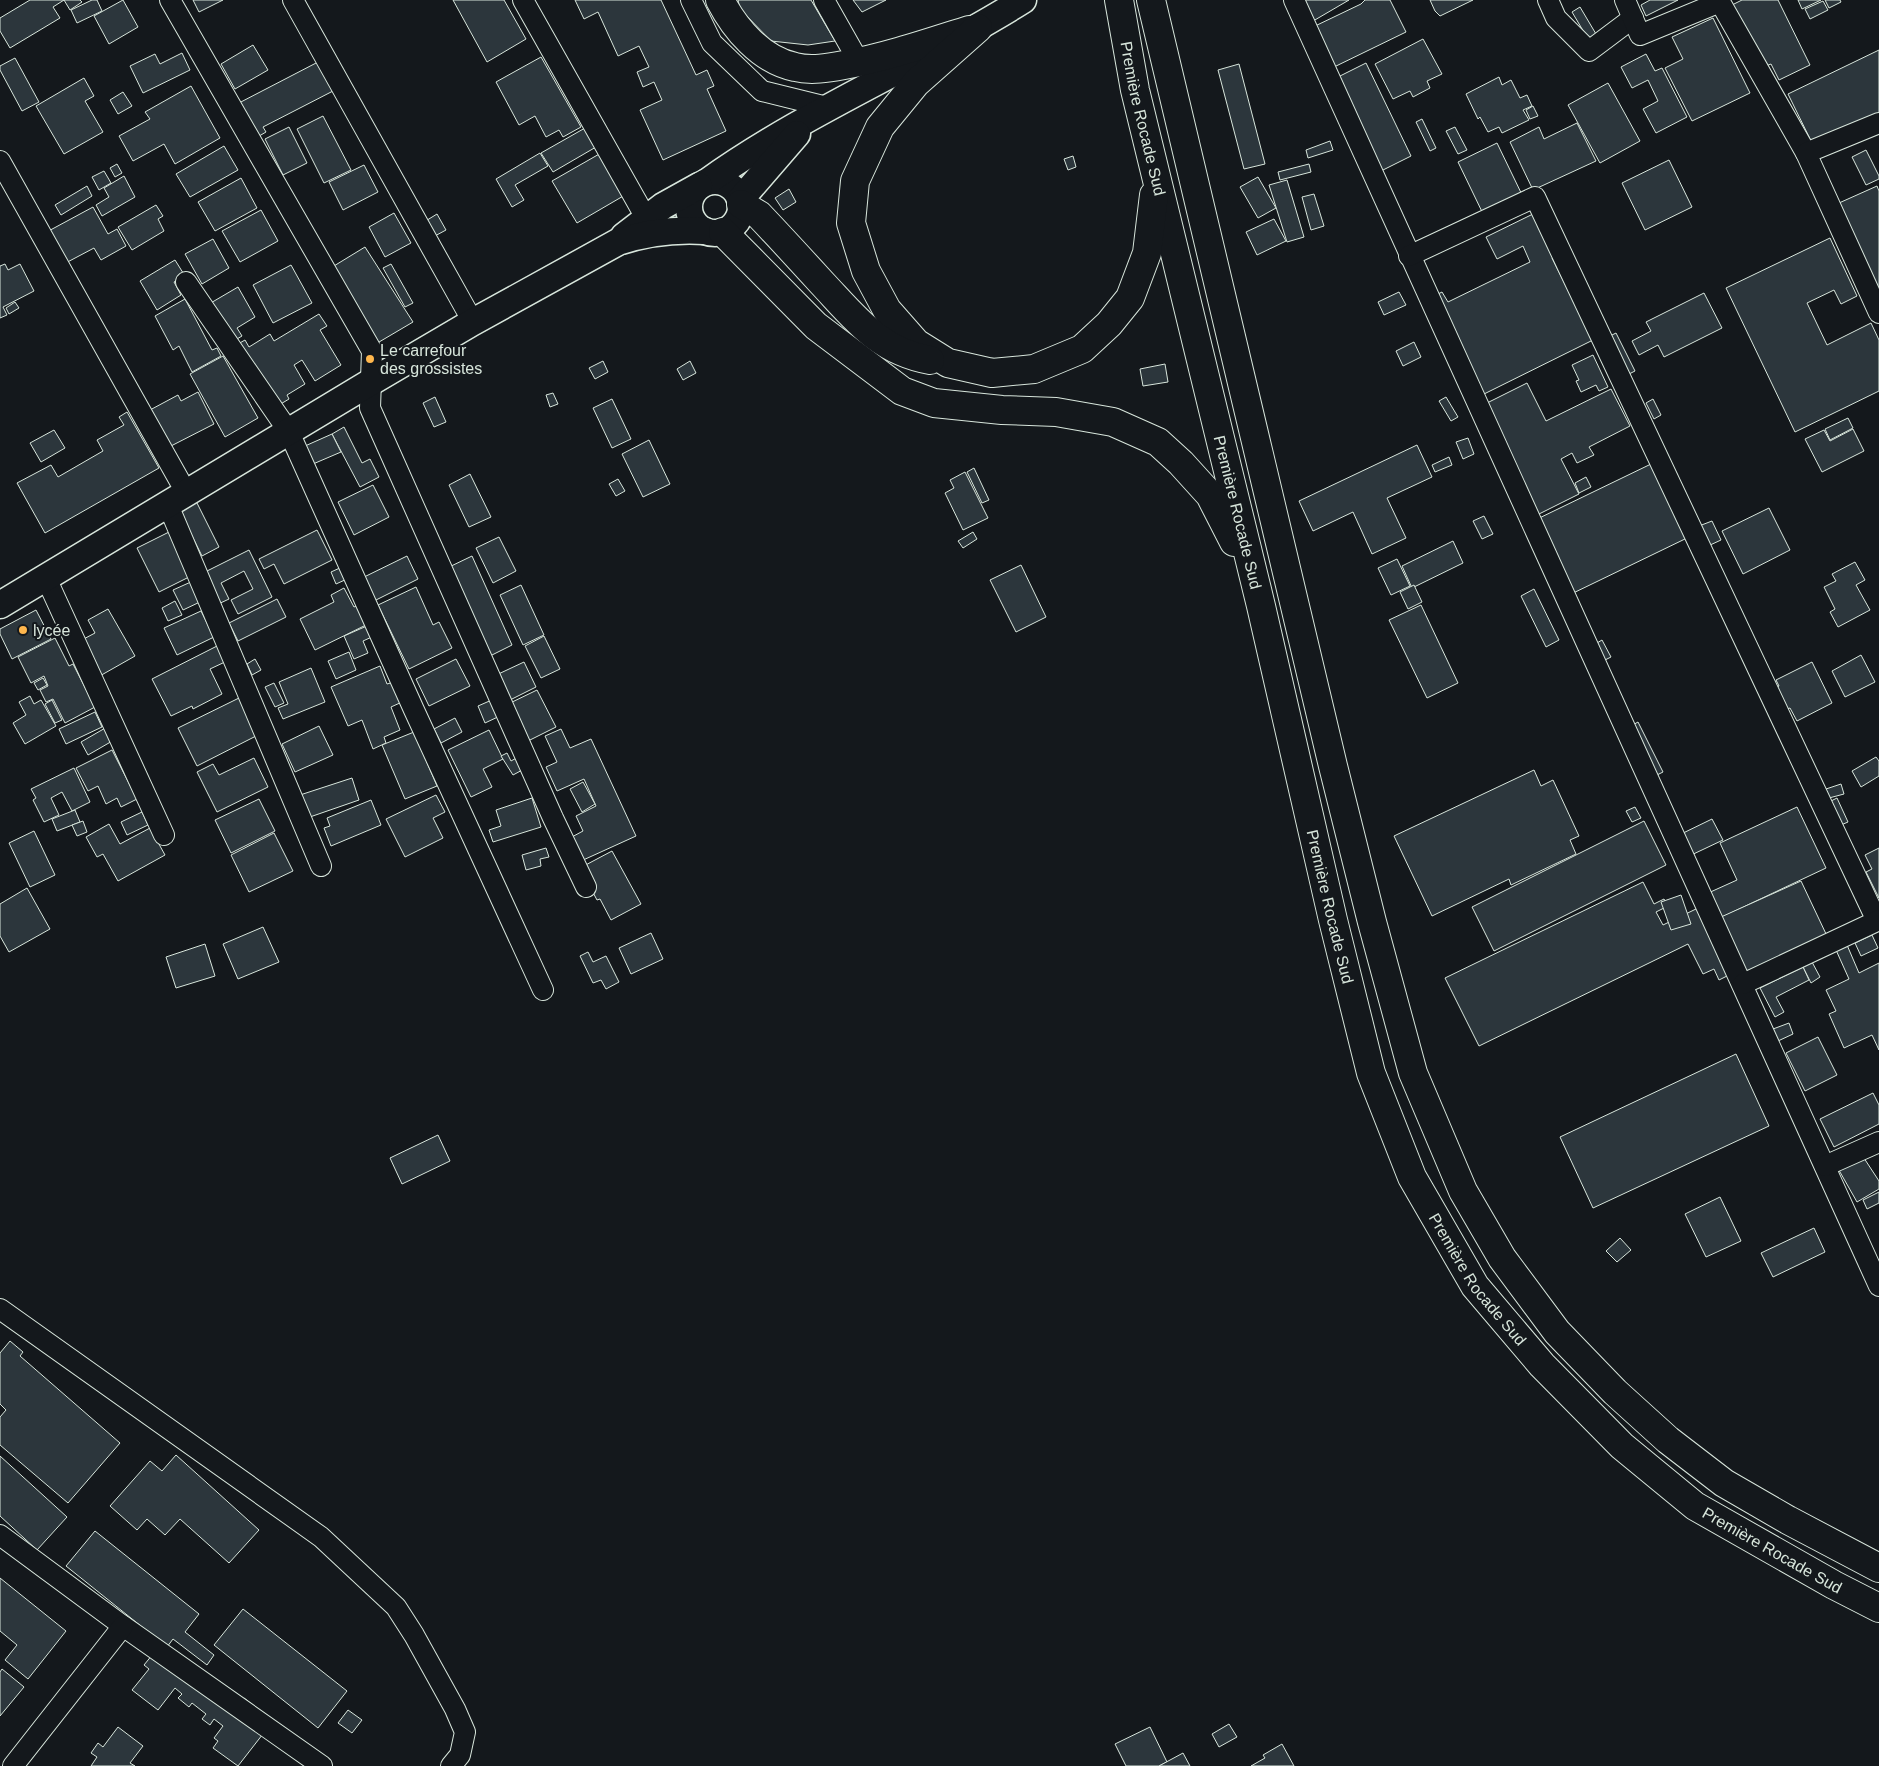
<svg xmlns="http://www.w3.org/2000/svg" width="1879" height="1766" font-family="Arial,sans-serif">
<rect width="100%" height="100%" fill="#14181c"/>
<g fill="#2c363c" stroke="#d8e6dc">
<path d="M30,0H80L82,2L70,10L64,0L53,7L60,18L10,48L0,31V18Z"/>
<path d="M92,0H97L102,11L77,23L71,10Z"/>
<path d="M123,0L138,27L109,44L94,16Z"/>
<path d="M193,0H223L199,12Z"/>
<path d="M453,0H504L526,39L487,62Z"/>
<path d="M575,0H661L696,75L707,70L714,86L707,89L726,131L663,160L640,110L662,100L654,82L643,87L637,72L649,67L639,46L618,56L598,12L584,19Z"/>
<path d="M738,0H811L835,41L808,45L771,41L740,9Z"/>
<path d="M853,0H886L862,12Z"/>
<path d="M1294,0H1349L1308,24Z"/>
<path d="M1365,0H1390L1406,32L1332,68L1313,27L1361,4Z"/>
<path d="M1430,0H1473L1440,16L1435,11Z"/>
<path d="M1650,0H1678L1646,16L1641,5Z"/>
<path d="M1742,0H1778L1810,65L1779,80L1771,64L1761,68L1730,6Z"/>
<path d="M1798,0H1821L1802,9Z"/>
<path d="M1825,0H1840L1841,2L1829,8Z"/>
<path d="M1823,1L1828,10L1810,19L1805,9Z"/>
<path d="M1580,7L1596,34L1588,39L1572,12Z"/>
<path d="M1713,18L1750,93L1692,121L1665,68L1683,59L1672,37Z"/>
<path d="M1423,39L1442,74L1427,81L1430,88L1413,97L1410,91L1393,99L1375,64Z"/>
<path d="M253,45L268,70L235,89L221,64Z"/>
<path d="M1879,50V118L1815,149L1788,94Z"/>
<path d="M182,53L190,70L143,93L130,66L155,54L160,64Z"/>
<path d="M1646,54L1655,71L1662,68L1687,117L1656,133L1643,109L1658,101L1648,80L1632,88L1621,67Z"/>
<path d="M541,57L581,127L563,137L559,130L546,137L535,116L519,125L496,82Z"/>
<path d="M15,58L39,102L22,111L0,70V66Z"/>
<path d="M318,62L333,91L263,127L266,132L254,139L237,104Z"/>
<path d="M1366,63L1411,156L1381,171L1336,78Z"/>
<path d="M1239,64L1265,164L1244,169L1218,70Z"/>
<path d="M1499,77L1502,85L1511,80L1520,98L1527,95L1532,106L1523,110L1529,120L1502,133L1499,127L1488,132L1480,117L1478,119L1466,94Z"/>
<path d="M84,78L94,96L85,101L103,132L64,154L36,106Z"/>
<path d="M1608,83L1640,141L1600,163L1568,105Z"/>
<path d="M191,86L220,138L175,164L164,144L133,161L119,136L150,119L145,112Z"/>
<path d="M123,92L132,106L118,114L110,100Z"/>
<path d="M1533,106L1538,116L1530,119L1526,110Z"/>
<path d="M323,116L351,170L324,183L297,129Z"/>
<path d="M1422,119L1436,148L1430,151L1416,122Z"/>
<path d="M1577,123L1596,161L1533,190L1510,142L1539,127L1544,139Z"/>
<path d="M289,127L307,163L283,175L265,139Z"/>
<path d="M1455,127L1467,150L1458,154L1446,131Z"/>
<path d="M585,128L596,147L553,172L541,153Z"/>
<path d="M1330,141L1333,150L1308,158L1306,150Z"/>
<path d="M1497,143L1526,203L1487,222L1458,162Z"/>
<path d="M224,146L238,170L190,197L176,174Z"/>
<path d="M1866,150L1879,176V179L1866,185L1852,157Z"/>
<path d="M540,153L548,166L515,185L524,200L512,207L496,179Z"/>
<path d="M601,153L625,195L577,223L552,181Z"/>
<path d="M1073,156L1076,167L1068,170L1064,159Z"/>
<path d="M1669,160L1692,207L1645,230L1622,183Z"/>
<path d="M117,164L122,173L115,177L110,168Z"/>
<path d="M1309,164L1311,172L1280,180L1278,172Z"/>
<path d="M364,165L378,192L343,210L329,182Z"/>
<path d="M104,171L111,183L99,190L92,177Z"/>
<path d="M124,176L135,197L102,216L96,205L109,197L104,188Z"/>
<path d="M1258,177L1276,208L1258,218L1240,187Z"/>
<path d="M241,178L257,208L215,231L198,202Z"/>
<path d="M1287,180L1304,237L1287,242L1269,185Z"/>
<path d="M87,186L92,196L61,215L55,205Z"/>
<path d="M1877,186L1879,191V291L1839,203Z"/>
<path d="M789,189L796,202L783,210L775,198Z"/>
<path d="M1314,194L1324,226L1311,230L1302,197Z"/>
<path d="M156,205L163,216L158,219L164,231L132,250L118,227Z"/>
<path d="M93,207L108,234L117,229L126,246L101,260L94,248L60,266L43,234Z"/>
<path d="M261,210L278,241L240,262L222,231Z"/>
<path d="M394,213L411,243L385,257L369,227Z"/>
<path d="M437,214L446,230L433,237L424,222Z"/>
<path d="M1533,214L1554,257L1552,258L1593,340L1480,396L1432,297L1442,292L1448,302L1530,262L1523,246L1497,259L1486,237Z"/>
<path d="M1274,219L1286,241L1257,255L1246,232Z"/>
<path d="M1830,238L1857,296L1841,304L1834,290L1807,303L1827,345L1871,323L1879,340V391L1795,432L1726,288Z"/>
<path d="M213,239L229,268L202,284L185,254Z"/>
<path d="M365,247L413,322L374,345L329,269Z"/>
<path d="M175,260L185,276L174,282L181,295L157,310L140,281Z"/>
<path d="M5,264L8,270L20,264L34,291L3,307L7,315L0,318V266Z"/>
<path d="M391,264L413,303L405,307L383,268Z"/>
<path d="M291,265L312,303L273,323L253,285Z"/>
<path d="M238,287L255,317L237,328L242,336L232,342L209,304Z"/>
<path d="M1399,292L1406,305L1384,315L1378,302Z"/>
<path d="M1704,293L1722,328L1664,357L1658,345L1639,355L1632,341L1651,331L1646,322Z"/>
<path d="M185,299L212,350L217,348L221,356L192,372L179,346L173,350L155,316Z"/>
<path d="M15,302L19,308L9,314L6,308Z"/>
<path d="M319,314L327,326L320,330L341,365L315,381L302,360L294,365L305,384L287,395L289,399L269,411L231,348L245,340L249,347L270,334L274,341Z"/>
<path d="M1616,333L1635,371L1629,374L1610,336Z"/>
<path d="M1414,342L1421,357L1403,366L1396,351Z"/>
<path d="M1593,355L1608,387L1599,391L1596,385L1581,392L1576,381L1579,380L1572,365Z"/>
<path d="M223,356L258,418L225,437L190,374Z"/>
<path d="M603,361L608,372L595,379L589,368Z"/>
<path d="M690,361L696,373L683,380L677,369Z"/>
<path d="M1165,364L1168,382L1143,386L1140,369Z"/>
<path d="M1527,383L1546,421L1611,389L1630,426L1589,447L1594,455L1577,463L1572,453L1561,459L1579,494L1535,516L1481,406Z"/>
<path d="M198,392L214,424L169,447L150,410L178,395L181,401Z"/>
<path d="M553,393L558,404L550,407L546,395Z"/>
<path d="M435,397L446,422L434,427L423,403Z"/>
<path d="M1446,397L1458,417L1451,421L1439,401Z"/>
<path d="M612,399L631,439L612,448L593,408Z"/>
<path d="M1653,399L1661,415L1654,419L1646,403Z"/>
<path d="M127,412L159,468L45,533L17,483L51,465L58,477L103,451L97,440L124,425L119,417Z"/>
<path d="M1848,418L1853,428L1830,440L1825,429Z"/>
<path d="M344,427L362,463L370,459L379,477L360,487L332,434Z"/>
<path d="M1853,429L1864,451L1822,472L1805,439L1824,430L1830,441Z"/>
<path d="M54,430L65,448L41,462L30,443Z"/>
<path d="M332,434L341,452L313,464L305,446Z"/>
<path d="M1468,438L1474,454L1463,459L1456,442Z"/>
<path d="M649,440L670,484L643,497L622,454Z"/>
<path d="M1417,445L1432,477L1387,498L1406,538L1372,554L1353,512L1313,531L1299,501Z"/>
<path d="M1449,457L1452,465L1435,472L1432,465Z"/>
<path d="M1651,464L1687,538L1565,597L1529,523Z"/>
<path d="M974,468L989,500L982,503L967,472Z"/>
<path d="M965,472L988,518L963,530L945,493L954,488L950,480Z"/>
<path d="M470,474L491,517L469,527L449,485Z"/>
<path d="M1586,477L1591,487L1579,493L1575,483Z"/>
<path d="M618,479L625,491L616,496L609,484Z"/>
<path d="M373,485L389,517L354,535L338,502Z"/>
<path d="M196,501L219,547L202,556L179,510Z"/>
<path d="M1769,508L1790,550L1743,574L1722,531Z"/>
<path d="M1484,516L1493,534L1482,539L1473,521Z"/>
<path d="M1712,521L1721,540L1708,546L1699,526Z"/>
<path d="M317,530L332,560L284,584L274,564L264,569L259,559Z"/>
<path d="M169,532L191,576L159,592L137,548Z"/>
<path d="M973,532L977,539L963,548L958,541Z"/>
<path d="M499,537L516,571L493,583L476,548Z"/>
<path d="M1453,541L1463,563L1412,588L1402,566Z"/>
<path d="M249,550L272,597L238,614L231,600L253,589L244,571L221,583L229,599L214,606L199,575Z"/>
<path d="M407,556L418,579L370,603L358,580Z"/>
<path d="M472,556L512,645L486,658L445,569Z"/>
<path d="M1397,559L1410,586L1391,595L1378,568Z"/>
<path d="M1855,562L1865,580L1856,585L1870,610L1838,627L1830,612L1835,609L1824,587L1836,581L1832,574Z"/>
<path d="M1021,565L1046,617L1016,632L990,580Z"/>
<path d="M342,567L347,579L336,584L331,572Z"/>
<path d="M193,581L202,601L183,610L173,590Z"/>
<path d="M521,585L544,635L523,645L500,595Z"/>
<path d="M1414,585L1422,602L1408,609L1400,592Z"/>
<path d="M416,587L433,625L439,622L452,648L409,669L378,605Z"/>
<path d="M344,588L354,607L359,605L368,624L315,650L300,619L334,602L331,595Z"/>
<path d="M1534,589L1559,640L1546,647L1521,596Z"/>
<path d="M277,599L286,617L238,641L229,623Z"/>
<path d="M175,601L182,615L168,621L162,608Z"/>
<path d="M1421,605L1458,683L1427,698L1389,620Z"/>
<path d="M108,609L135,656L98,677L78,642L95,633L88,620Z"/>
<path d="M36,610L51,639L12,659L0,634V629Z"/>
<path d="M201,611L214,637L177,655L164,628Z"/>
<path d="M369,625L374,636L363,641L368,653L354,659L344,636Z"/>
<path d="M544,636L560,669L541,678L525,646Z"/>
<path d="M55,638L69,666L73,664L95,707L65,723L53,699L46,702L40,690L48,686L44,676L31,683L18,657Z"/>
<path d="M1602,640L1611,657L1601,662L1592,646Z"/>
<path d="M219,645L227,661L210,669L222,694L193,709L192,706L171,716L152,679Z"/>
<path d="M349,652L356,670L336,679L328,661Z"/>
<path d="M1861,655L1875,682L1845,697L1832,671Z"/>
<path d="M255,659L261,670L252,675L247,664Z"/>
<path d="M456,659L470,686L429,706L416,679Z"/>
<path d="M524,662L536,687L504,703L492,677Z"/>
<path d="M1812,662L1832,703L1797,721L1790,708L1787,709L1776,688L1779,686L1776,680Z"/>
<path d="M380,666L387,684L394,682L402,702L391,707L400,730L384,737L386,743L373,749L362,720L348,726L331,687Z"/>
<path d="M311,668L325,702L283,719L278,708L288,704L279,682Z"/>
<path d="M43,678L47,685L38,690L34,683Z"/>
<path d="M274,683L284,703L275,707L265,687Z"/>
<path d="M537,690L556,727L522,744L504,706Z"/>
<path d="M30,696L34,704L41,700L56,726L25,744L13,723L26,715L19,702Z"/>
<path d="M239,698L258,735L197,766L178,728Z"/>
<path d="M494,699L502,715L485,723L478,706Z"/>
<path d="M52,700L62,720L55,723L45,704Z"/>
<path d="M95,712L102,727L66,744L59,729Z"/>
<path d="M455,718L462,732L441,743L434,729Z"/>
<path d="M1638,722L1663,772L1649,779L1624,730Z"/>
<path d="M319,726L333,755L295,772L282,744Z"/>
<path d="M107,727L114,740L88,755L81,742Z"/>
<path d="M561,729L570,748L591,739L636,836L581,861L570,838L583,831L576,816L596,806L584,779L557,791L546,767L557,762L545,736Z"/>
<path d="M489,730L503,759L483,769L492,787L471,797L448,750Z"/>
<path d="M414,732L437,786L405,799L382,745Z"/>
<path d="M112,750L137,799L121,807L117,798L106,804L98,786L88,791L76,768Z"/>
<path d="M507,753L511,761L520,756L526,768L513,775L501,756Z"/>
<path d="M1876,757L1879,761V776L1861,787L1852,771Z"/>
<path d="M254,758L268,787L217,812L197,772L213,764L219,775Z"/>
<path d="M74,768L90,802L72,811L62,792L51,798L59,815L44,822L33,800L36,798L31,789Z"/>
<path d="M1534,770L1541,786L1553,780L1579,836L1570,840L1576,854L1511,885L1509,879L1432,916L1394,836Z"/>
<path d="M352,778L359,800L307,818L300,795Z"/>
<path d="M583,782L595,804L582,812L570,789Z"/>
<path d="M1841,784L1844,794L1829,798L1826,789Z"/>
<path d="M436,795L445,812L433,818L443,838L405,857L386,819Z"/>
<path d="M532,798L541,827L493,842L489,830L501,826L496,810Z"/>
<path d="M1837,798L1848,822L1834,828L1823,805Z"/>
<path d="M259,799L275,831L231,853L215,820Z"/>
<path d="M371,800L381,825L331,846L324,828L330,826L327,818Z"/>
<path d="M1635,807L1641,818L1632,822L1626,811Z"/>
<path d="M1797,807L1826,868L1718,919L1706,894L1737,880L1720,843Z"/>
<path d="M75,810L80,822L57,831L52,819Z"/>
<path d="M142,812L148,825L127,835L121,822Z"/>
<path d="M1712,819L1723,840L1685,858L1675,837Z"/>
<path d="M83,821L87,832L77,836L72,825Z"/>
<path d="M1644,821L1666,865L1494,951L1472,907Z"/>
<path d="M109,824L120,844L150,828L165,855L118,881L103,854L97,857L86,837Z"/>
<path d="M34,831L55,875L30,887L9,843Z"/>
<path d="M274,833L293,871L249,892L231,855Z"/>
<path d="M546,848L549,857L540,859L541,866L526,870L522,855Z"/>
<path d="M1879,848V898L1866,872L1872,869L1865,855Z"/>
<path d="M612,851L641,904L611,920L600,899L597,900L580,868Z"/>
<path d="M1801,881L1827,936L1747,973L1721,917Z"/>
<path d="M1643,882L1654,904L1664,899L1668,906L1656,912L1663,925L1698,908L1731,974L1719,980L1714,969L1703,974L1688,944L1479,1046L1445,978Z"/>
<path d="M27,888L50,929L9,952L0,936V904Z"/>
<path d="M1681,895L1691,924L1671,930L1661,902Z"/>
<path d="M263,927L279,962L238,979L223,944Z"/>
<path d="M651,933L663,959L631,974L619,948Z"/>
<path d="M1872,935L1878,948L1861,956L1855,943Z"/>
<path d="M205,944L215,976L176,988L166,957Z"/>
<path d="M1847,945L1859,973L1879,963V1050L1872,1035L1844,1048L1829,1014L1836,1011L1826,990L1849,979L1836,950Z"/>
<path d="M588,952L593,962L606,956L619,982L606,989L601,980L593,983L580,956Z"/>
<path d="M1812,962L1820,977L1811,983L1803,967Z"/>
<path d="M1803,967L1809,980L1776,997L1784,1012L1775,1017L1760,988Z"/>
<path d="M1789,1023L1793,1034L1778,1041L1773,1029Z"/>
<path d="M1818,1037L1837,1075L1805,1091L1786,1053Z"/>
<path d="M1736,1054L1769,1126L1593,1208L1560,1137Z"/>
<path d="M1873,1093L1879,1105V1124L1834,1147L1820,1119Z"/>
<path d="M438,1135L450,1161L402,1184L390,1158Z"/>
<path d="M1860,1152L1879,1181V1189L1857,1202L1836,1165Z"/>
<path d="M1879,1192V1203L1867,1209L1863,1200Z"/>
<path d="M1720,1197L1741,1241L1706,1257L1685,1214Z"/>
<path d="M1814,1228L1825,1252L1773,1277L1761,1253Z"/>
<path d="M1620,1238L1631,1250L1617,1262L1606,1251Z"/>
<path d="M10,1341L23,1352L20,1356L120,1443L68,1503L0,1445V1417L6,1410L0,1404V1353Z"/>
<path d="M176,1455L259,1530L229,1563L180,1519L165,1535L147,1519L137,1530L110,1506L150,1461L162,1471Z"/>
<path d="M0,1456L67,1517L37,1550L0,1516Z"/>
<path d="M95,1531L199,1614L185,1632L214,1655L207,1665L173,1639L167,1647L66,1566Z"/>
<path d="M0,1578L66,1631L28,1679L5,1660L17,1645L0,1631Z"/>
<path d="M243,1609L347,1691L318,1728L214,1645Z"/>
<path d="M157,1649L173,1661L179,1653L239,1704L244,1698L259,1710L266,1730L238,1766L213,1748L218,1741L214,1738L223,1726L214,1719L210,1725L202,1719L206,1714L192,1703L189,1707L178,1698L182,1694L175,1688L158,1710L132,1690L149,1669L144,1665Z"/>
<path d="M2,1669L24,1687L0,1716V1672Z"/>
<path d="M348,1710L362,1720L352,1733L338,1723Z"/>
<path d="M1229,1724L1237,1737L1219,1747L1212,1734Z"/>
<path d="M118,1727L143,1746L130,1763L135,1766H91L97,1757L91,1753L98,1743L103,1747Z"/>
<path d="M1150,1727L1167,1762L1159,1766H1126L1115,1744Z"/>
<path d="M1282,1744L1294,1766H1251L1265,1758L1263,1755Z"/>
<path d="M1183,1753L1190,1766H1159Z"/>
</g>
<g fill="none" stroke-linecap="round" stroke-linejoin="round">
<g stroke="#d8e6dc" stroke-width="22">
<g id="minor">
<path d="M170,0L372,351L370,408L553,818L586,887"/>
<path d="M293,0L473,322"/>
<path d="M523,0L646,218"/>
<path d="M691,0L712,43L762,91L831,108"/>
<path d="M824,0L859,62"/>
<path d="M1294,0L1879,1286"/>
<path d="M1548,0L1556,18L1589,51L1633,18"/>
<path d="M1625,0L1640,35L1720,2L1806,153"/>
<path d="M1879,123L1806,153L1879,313"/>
<path d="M0,161L187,494"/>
<path d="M1409,256L1535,197L1877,921"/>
<path d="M186,282L289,432L414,710L543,990"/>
<path d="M168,505L321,866"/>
<path d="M46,578L164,835"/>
<path d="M1743,984L1879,920"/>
<path d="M1825,1166L1879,1142"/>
<path d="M0,1309L321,1537L396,1607L414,1635L455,1709L465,1732L460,1755L451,1766"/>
<path d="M0,1535L123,1626L322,1766"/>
<path d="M13,1766L123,1626"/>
</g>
</g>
<g stroke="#d8e6dc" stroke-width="29">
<g id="major">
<circle cx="715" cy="207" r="26"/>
<path d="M707,182C806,111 920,65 1023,0"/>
<path d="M740,200L797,134"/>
<path d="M624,236L663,206L699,186"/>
<path d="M0,605L371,382L473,322L618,242C648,232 674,229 705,231"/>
</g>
</g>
<g stroke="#d8e6dc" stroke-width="30">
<g id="highway">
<path d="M720,0C735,29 761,60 795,67C811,71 828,68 844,65C887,57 928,43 969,30"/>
<path id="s1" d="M1119,0L1135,90L1261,606L1333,920L1371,1073L1412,1177L1475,1286L1542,1365L1622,1446L1695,1506L1834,1585L1879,1608"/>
<path d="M1151,0L1333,766L1372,922L1413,1073L1463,1191L1502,1258L1557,1332L1615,1392L1668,1440L1724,1483L1788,1520L1879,1568"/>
<path d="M978,28L916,83L880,127L855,181L851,223L866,271L887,310L916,343L948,363L992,373L1034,369L1082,349L1109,324L1130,298L1147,253L1154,195"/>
<path d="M741,204L759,215C780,237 801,260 822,283C855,318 879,351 930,360"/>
<path d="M723,232L816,326L902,391L934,403L1002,410L1056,412L1113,422L1158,442L1181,463L1210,495L1234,542"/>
</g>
</g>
<use href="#minor" stroke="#14181c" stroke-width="20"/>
<use href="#major" stroke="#14181c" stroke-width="26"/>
<use href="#highway" stroke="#14181c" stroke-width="28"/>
</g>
<g fill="#ffb74d" stroke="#14181c" stroke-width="2">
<circle cx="370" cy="359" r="5"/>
<circle cx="23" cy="630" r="5"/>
</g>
<g text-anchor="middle" stroke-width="4" stroke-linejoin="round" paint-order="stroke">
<g font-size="16" fill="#d8e6dc" stroke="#14181c">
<text dy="6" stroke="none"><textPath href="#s1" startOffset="121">Première Rocade Sud</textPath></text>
<text dy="6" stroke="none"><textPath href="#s1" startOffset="526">Première Rocade Sud</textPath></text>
<text dy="6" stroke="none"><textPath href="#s1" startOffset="931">Première Rocade Sud</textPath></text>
<text dy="6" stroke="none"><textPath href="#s1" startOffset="1336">Première Rocade Sud</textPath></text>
<text dy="6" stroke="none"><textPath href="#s1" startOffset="1741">Première Rocade Sud</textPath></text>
</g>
<g font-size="16" fill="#d8e6dc" stroke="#14181c" text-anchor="start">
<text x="380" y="356">Le carrefour<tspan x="380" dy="18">des grossistes</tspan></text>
<text x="33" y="636">lycée</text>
</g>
</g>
</svg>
